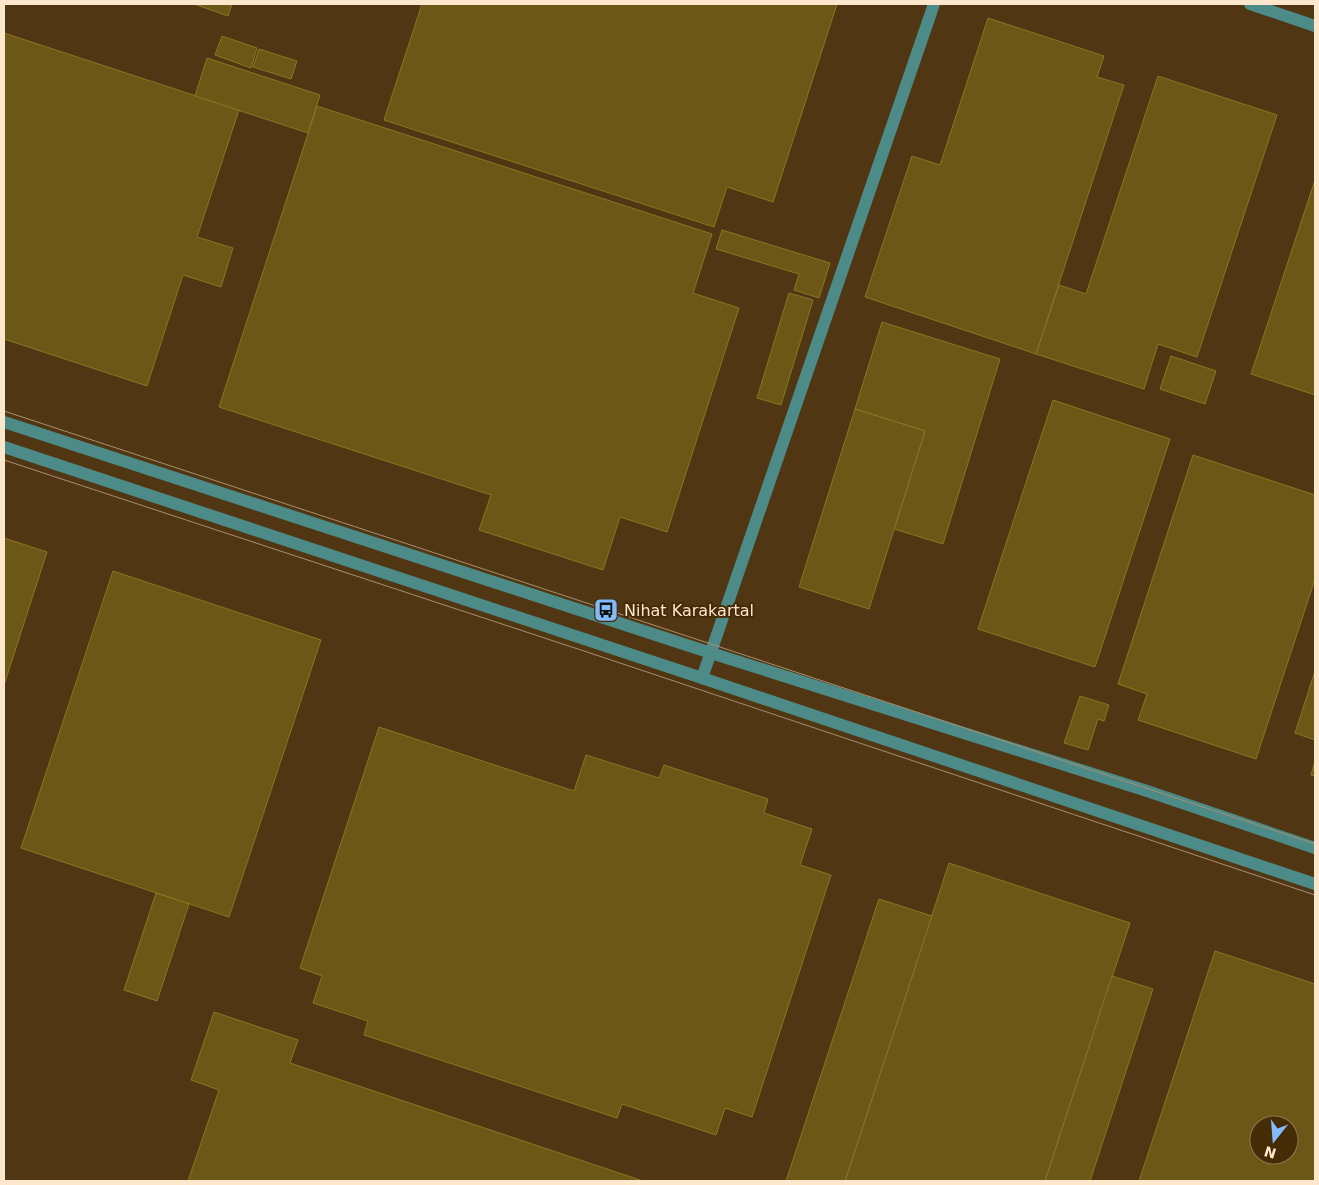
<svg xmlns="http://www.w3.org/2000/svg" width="1319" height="1185" font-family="'DejaVu Sans',sans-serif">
<rect width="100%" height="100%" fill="#503612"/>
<g fill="#6b5816" stroke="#8e7521" fill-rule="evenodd">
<path d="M194,4H232L228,16Z"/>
<path d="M422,4H837L773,202L727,187L714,227L384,120Z"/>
<path d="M988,18L1104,56L1097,77L1124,85L1036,354L865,297L912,156L940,165Z"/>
<path d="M4,33L239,110L197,237L233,248L221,287L183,275L147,386L4,339Z"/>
<path d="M222,36L257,48L251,68L215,55Z"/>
<path d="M259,49L297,61L291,79L253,67Z"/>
<path d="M207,58L320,95L308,133L195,96Z"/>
<path d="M1158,76L1277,115L1197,357L1158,344L1144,389L1036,354L1059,285L1086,294Z"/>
<path d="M317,106L712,234L693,293L739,308L667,532L620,517L603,570L479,530L491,495L219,407Z"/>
<path d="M1315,180V395L1251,374Z"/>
<path d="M722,230L830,263L819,298L794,290L799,274L716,249Z"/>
<path d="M789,293L813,300L781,405L757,398Z"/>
<path d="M882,322L1000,359L943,544L894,529L925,431L855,409Z"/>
<path d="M1171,356L1216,371L1205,404L1160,389Z"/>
<path d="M1053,400L1170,439L1095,667L978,629Z"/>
<path d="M855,409L925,431L869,609L799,587Z"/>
<path d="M1193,455L1315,495V579L1256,759L1138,720L1147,694L1118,684Z"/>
<path d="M4,538L47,552L4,685Z"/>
<path d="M113,571L321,640L229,917L21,848Z"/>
<path d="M1315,671V740L1295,733Z"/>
<path d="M1080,696L1109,705L1104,721L1098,719L1088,750L1064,743Z"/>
<path d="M379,727L574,791L586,755L659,778L664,765L768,799L764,813L812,829L800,865L831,875L752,1117L725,1108L716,1135L622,1104L617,1118L364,1035L368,1021L313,1003L322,976L300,968Z"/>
<path d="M1315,761V776L1311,775Z"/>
<path d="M949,863L1130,923L1045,1181H845Z"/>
<path d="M156,893L189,904L157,1001L124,990Z"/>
<path d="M879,899L932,916L845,1181H786Z"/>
<path d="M1215,951L1315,984V1181H1139ZM1259,1125H1289V1155H1259Z"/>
<path d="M1112,976L1153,989L1090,1181H1045Z"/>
<path d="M214,1012L298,1040L290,1063L643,1181H188L219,1090L191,1080Z"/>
</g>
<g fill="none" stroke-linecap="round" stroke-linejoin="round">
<g stroke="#4c8b88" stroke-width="12">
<path d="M1250,4L1315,26"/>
<path d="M4,422L711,653L1147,791L1315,848"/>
<path d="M4,447L702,678L1315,884"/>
<path d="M702,678L934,4"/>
</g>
<g stroke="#a78f71" stroke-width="1">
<path d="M4,411L714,645L1315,844"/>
<path d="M4,460L590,653L1315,895"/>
</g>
</g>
<defs>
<g id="bus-square" transform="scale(1.25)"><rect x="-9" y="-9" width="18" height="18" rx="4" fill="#83bcfb" stroke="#452b06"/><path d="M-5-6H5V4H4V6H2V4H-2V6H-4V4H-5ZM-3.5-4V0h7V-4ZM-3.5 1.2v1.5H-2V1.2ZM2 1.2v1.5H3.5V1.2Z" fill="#111"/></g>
</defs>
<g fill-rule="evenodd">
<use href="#bus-square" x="606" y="610"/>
</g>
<g text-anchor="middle" stroke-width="4" stroke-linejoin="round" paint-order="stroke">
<g font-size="16" fill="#fce6cc" stroke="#452b06" text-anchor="start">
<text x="624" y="616">Nihat Karakartal</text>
</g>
</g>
<rect width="1319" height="1185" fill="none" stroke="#fce6cc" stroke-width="10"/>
<g transform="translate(1274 1140) rotate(197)"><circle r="24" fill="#452b06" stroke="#8e7655"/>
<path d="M0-4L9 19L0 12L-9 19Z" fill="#83bcfb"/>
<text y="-8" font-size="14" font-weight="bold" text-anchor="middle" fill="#fce6cc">N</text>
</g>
</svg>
